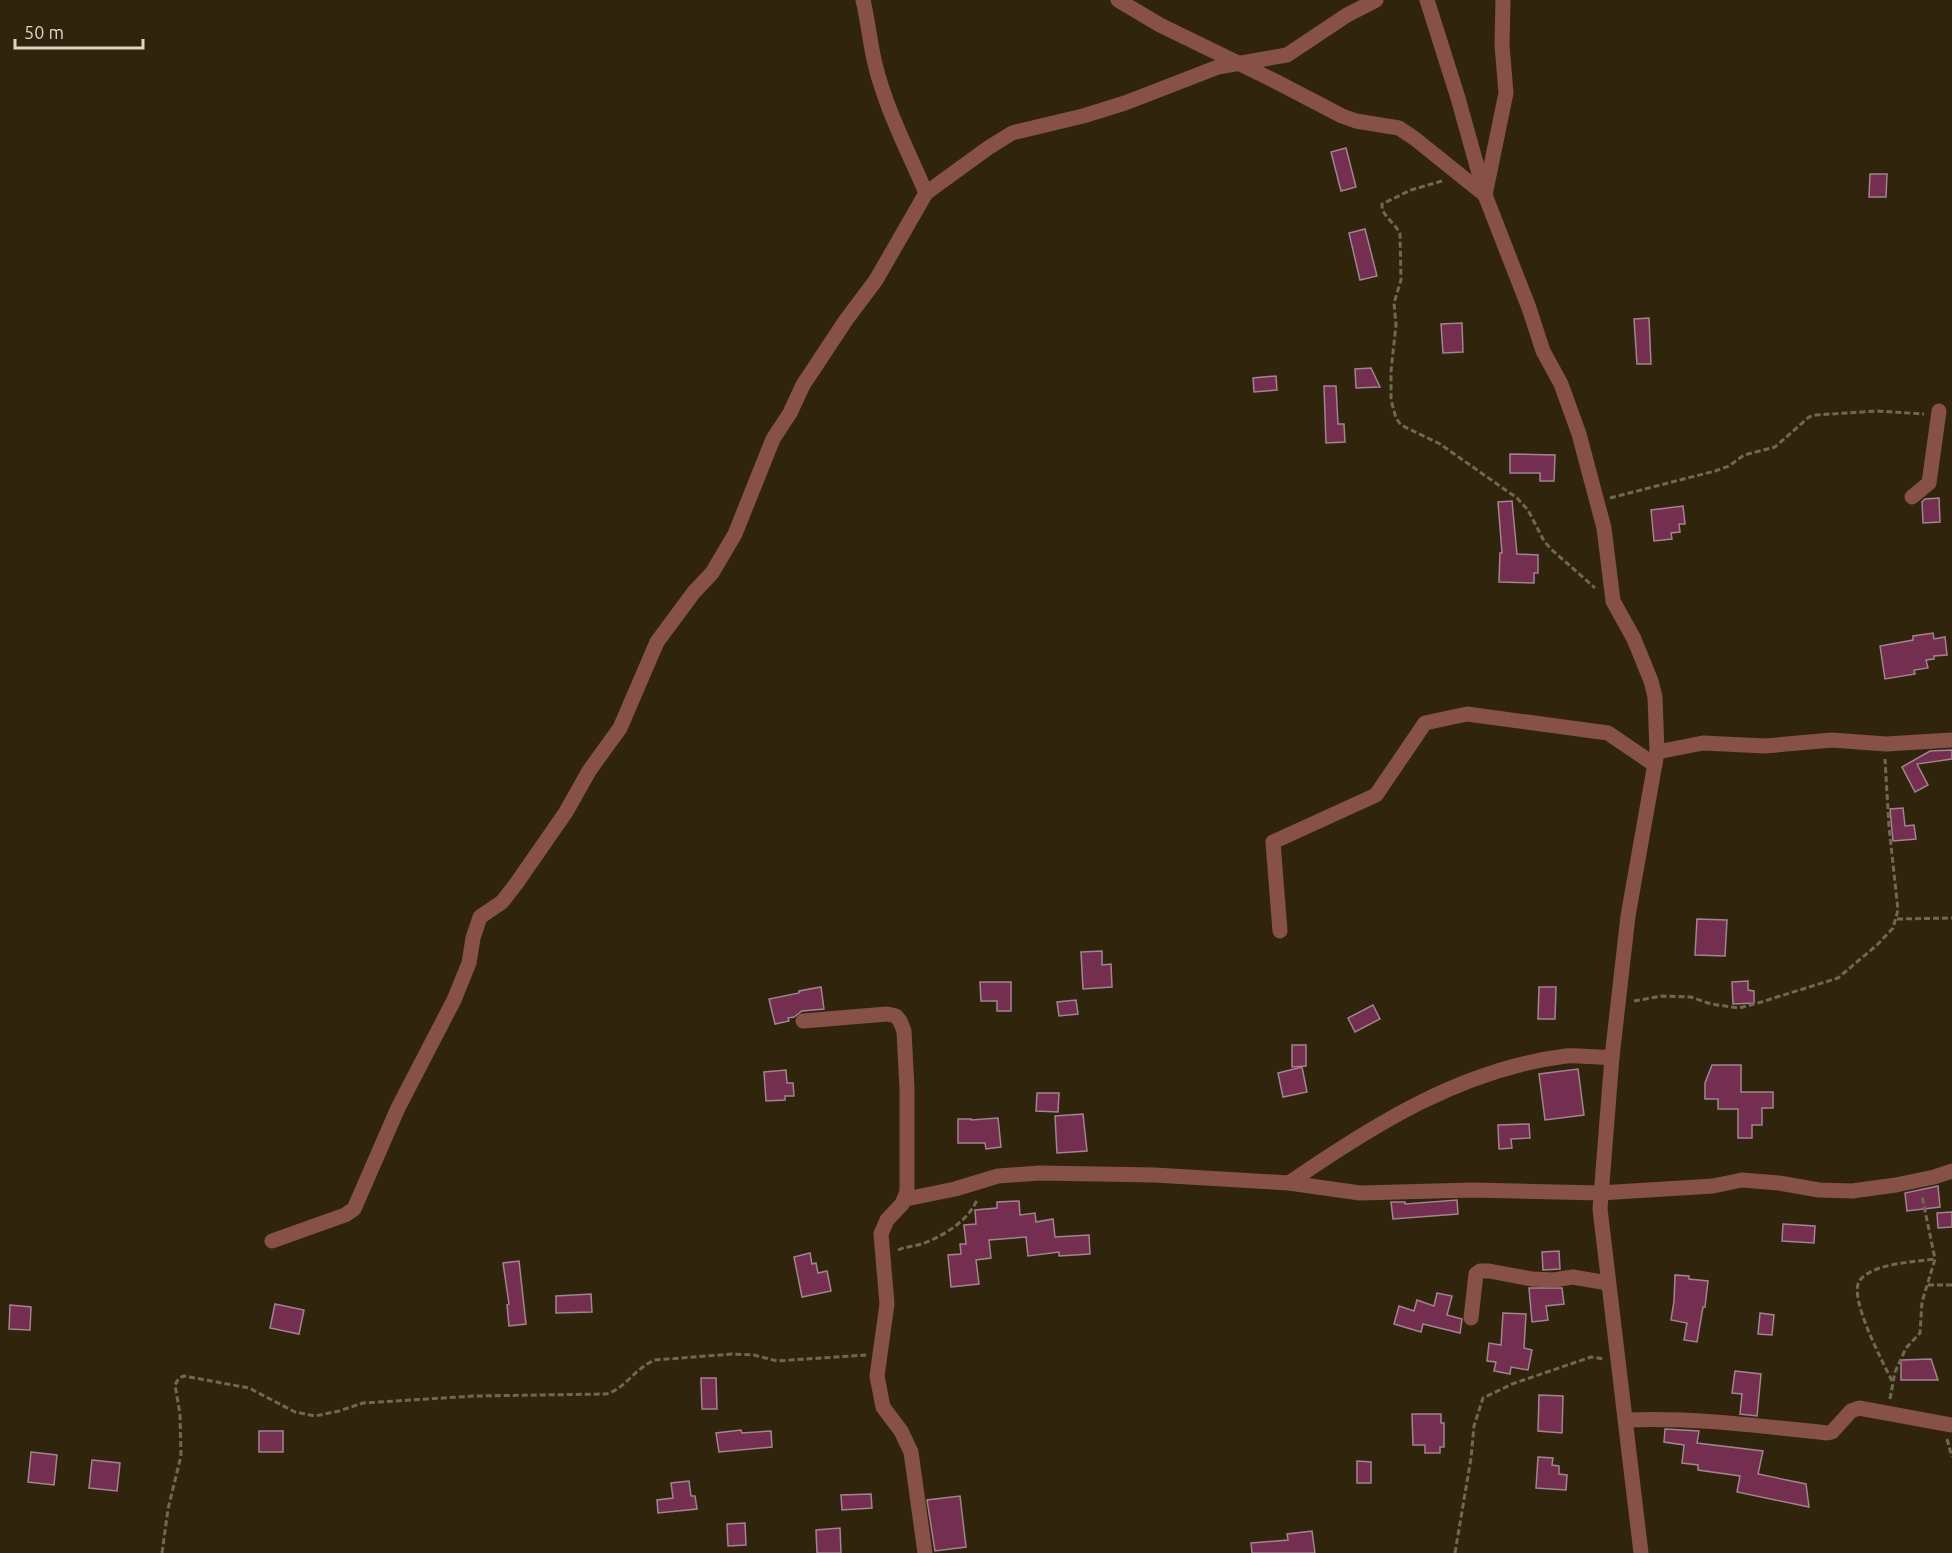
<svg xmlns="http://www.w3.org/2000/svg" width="1952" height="1553" font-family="Ubuntu,sans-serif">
<rect width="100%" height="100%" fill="#30250c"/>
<g fill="#732e50" stroke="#a28390" stroke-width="1.5">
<path d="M1346,148L1356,187L1341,191L1331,152Z"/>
<path d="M1870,174H1887L1886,197H1869Z"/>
<path d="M1365,229L1377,276L1360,280L1349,233Z"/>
<path d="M1649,318L1651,364H1637L1634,319Z"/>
<path d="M1462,323L1463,352L1443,353L1441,324Z"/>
<path d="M1371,368L1380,387L1356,388L1355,369Z"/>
<path d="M1276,376L1277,390L1254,392L1253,378Z"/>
<path d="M1324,386H1336L1338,424H1344L1345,442L1326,443Z"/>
<path d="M1510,454L1555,455L1554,481H1540V473H1510Z"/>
<path d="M1939,498L1940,522L1923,523L1922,502L1925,499Z"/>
<path d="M1512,501L1517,554L1538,555V573H1534V583L1499,582L1500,553H1502L1498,502Z"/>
<path d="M1683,506L1685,524H1679L1680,532L1671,533L1672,539L1654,541L1651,510Z"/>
<path d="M1933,633L1934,639L1945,637L1947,655L1934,656V659L1926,660L1928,668L1914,670L1915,674L1885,679L1880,646L1913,640V636Z"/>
<path d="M1952,750V759L1917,764L1928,785L1915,792L1902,767L1930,751Z"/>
<path d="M1903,808L1905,826L1914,825L1916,839L1893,841L1890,809Z"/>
<path d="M1697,919L1727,920L1725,956L1695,955Z"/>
<path d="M1102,951V965L1111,964L1112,987L1083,989L1081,952Z"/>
<path d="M1748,981V990L1754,991V1003L1733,1004L1732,982Z"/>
<path d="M980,982H1011V1011H997V1001H981Z"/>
<path d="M821,987L824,1009L802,1011L794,1017L788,1018L789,1021L775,1024L769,999L799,993V991Z"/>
<path d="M1539,987H1556L1555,1019H1538Z"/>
<path d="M1076,1000L1078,1014L1059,1016L1057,1002Z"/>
<path d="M1373,1005L1380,1019L1355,1032L1348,1018Z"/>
<path d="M1292,1045H1306V1066L1292,1067Z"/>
<path d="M1712,1065H1741V1092H1773V1108H1762V1125H1752V1138H1738V1109H1718V1099H1705V1083Z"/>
<path d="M1302,1067L1307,1092L1283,1097L1278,1073Z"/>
<path d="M1578,1069L1584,1115L1545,1120L1539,1074Z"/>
<path d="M786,1070L787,1083H793L794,1096H785V1100L766,1101L764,1072Z"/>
<path d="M1037,1093H1059L1058,1112L1036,1111Z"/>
<path d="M1083,1114L1087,1151L1057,1153L1055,1116Z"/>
<path d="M998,1118L1001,1147L986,1149L985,1143H958V1119H971V1120Z"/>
<path d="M1529,1124L1530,1138L1511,1139L1512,1148L1499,1149L1498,1125Z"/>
<path d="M1938,1186L1940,1207L1907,1211L1905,1193Z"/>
<path d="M1457,1200L1458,1214L1393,1219L1391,1202H1405V1204Z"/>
<path d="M1019,1201L1020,1215L1035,1213L1036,1222L1053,1219L1055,1237L1089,1235L1090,1254L1059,1256V1252L1028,1256L1026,1237L989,1240L991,1258L976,1260L979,1284L951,1287L948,1255L961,1254L960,1244H966L964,1225L976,1224L975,1210L997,1208V1202Z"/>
<path d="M1952,1212V1227L1938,1228L1937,1213Z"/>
<path d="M1783,1224L1815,1226L1814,1243L1782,1241Z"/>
<path d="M1559,1251L1560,1269L1543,1270L1542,1252Z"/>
<path d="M810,1253L812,1264L816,1263L818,1273L827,1271L831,1291L802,1297L794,1257Z"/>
<path d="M519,1261L526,1324L509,1326L507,1305L509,1304L503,1263Z"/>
<path d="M1675,1275L1689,1276V1279L1708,1281L1705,1307H1703L1697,1342L1684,1340L1687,1323L1671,1320L1674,1301Z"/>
<path d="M1529,1288H1562L1564,1304L1546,1306L1548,1320L1532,1322Z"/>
<path d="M1437,1293L1452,1296L1447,1315L1462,1319L1460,1333L1423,1324L1421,1332L1394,1324L1399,1306L1414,1311L1417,1300L1434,1306Z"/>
<path d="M591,1294L592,1312L556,1313V1296Z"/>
<path d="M275,1304L304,1310L299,1334L270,1328Z"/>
<path d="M10,1305L31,1307L30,1330L9,1329Z"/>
<path d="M1503,1313L1526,1314L1524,1348L1532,1350L1528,1370L1511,1367L1510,1374L1494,1371L1496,1362L1487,1361L1489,1343L1501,1345Z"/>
<path d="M1760,1313L1774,1315L1772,1335L1758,1334Z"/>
<path d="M1931,1359L1938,1380H1901V1360Z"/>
<path d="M1735,1371L1761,1374L1757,1416L1740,1414L1742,1394L1732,1393Z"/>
<path d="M701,1378H716L717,1409H702Z"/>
<path d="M1539,1395L1563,1396L1562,1433L1538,1431Z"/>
<path d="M1412,1414H1441V1423H1444V1447H1440V1453H1425V1445H1413Z"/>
<path d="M1665,1429L1699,1431L1697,1443L1763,1451L1758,1474L1806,1484L1809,1507L1737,1492L1740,1476L1698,1470V1465L1682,1463L1684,1445L1664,1442Z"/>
<path d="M741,1430L742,1433L771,1431L772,1447L719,1452L716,1433Z"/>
<rect x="259" y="1431" width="24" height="21"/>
<path d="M31,1452L57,1455L54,1485L28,1482Z"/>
<path d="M1538,1457L1553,1458L1552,1465L1559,1466V1474L1567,1475L1566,1490L1536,1488Z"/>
<path d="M92,1460L120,1463L117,1491L89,1488Z"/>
<path d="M1357,1461L1371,1462V1483H1357Z"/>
<path d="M689,1481L691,1496H695L697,1509L658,1513L657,1500L673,1498L671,1483Z"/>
<path d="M871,1494L872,1508L842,1510L841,1495Z"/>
<path d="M960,1496L966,1547L935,1551L927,1500Z"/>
<path d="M745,1523L746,1545L728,1546L727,1524Z"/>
<path d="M840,1528L841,1553H817L816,1530Z"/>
<path d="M1312,1531L1315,1553H1252L1251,1543L1288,1540L1287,1534Z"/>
</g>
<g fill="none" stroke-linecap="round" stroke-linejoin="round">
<g stroke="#716752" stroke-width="3" stroke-dasharray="6 3" stroke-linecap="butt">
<path d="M1442,181L1411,190L1382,204C1381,216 1396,223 1400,234L1401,280L1394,303L1396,325L1391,371V400L1396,418L1401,425L1440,444L1517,498L1528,510L1544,541L1551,549L1595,588"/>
<path d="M1610,498L1715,471L1729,466L1744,455L1775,447L1809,417L1816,415L1877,411L1924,414"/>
<path d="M1897,919L1952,918"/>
<path d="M1634,1001L1662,996L1691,997L1711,1004L1739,1008L1758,1003L1838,978L1877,945L1893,928L1898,910L1889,827L1885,759"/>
<path d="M898,1250C906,1246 913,1247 921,1244C941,1238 971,1219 977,1199"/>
<path d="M1928,1285H1952"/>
<path d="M1892,1381C1884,1364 1847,1296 1860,1280C1874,1263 1914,1262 1935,1259"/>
<path d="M1890,1399L1895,1372L1906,1348L1920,1333L1922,1302L1935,1259L1922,1196"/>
<path d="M1947,1439L1952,1457"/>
<path d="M162,1553L168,1509L181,1456L180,1414L175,1385L179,1378L184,1376L249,1388L295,1412L315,1416L339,1411L363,1403L475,1396L606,1394C625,1389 636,1367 655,1360L732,1354L754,1355L777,1361L866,1355"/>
<path d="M1455,1553L1471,1458L1474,1426L1483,1398L1512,1384L1591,1357L1604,1359"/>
</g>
<g stroke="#875147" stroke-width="15">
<path d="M863,0C868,21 870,43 875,64C886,109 908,151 926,193"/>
<path d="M1118,0L1160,25L1273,80L1342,116L1356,121L1399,128L1414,138L1485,195L1506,93L1502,45L1503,0"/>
<path d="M1427,0L1458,98L1485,195L1529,308L1543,351L1561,384L1579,434L1604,528L1613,601L1634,639L1651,681L1655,697L1657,752L1628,916L1612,1057L1600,1209L1641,1553"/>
<path d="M1912,497L1929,483L1939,411"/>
<path d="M1657,752L1703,743L1765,746L1832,740L1886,744L1952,740"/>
<path d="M1280,931L1273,842L1376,795L1425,723L1467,714L1608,733L1655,765"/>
<path d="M803,1021L887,1014L896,1016L900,1021L904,1031L907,1089V1192L902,1204L887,1220L881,1234L887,1304L877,1376L883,1407L901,1431L911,1452L925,1553"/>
<path d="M1289,1183C1373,1125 1462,1069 1566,1056C1580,1055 1597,1058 1612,1057"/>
<path d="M906,1199L955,1189L998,1176L1039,1173L1155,1175L1289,1183L1360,1193L1473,1190L1600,1193L1713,1186L1742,1180L1779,1183L1819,1190L1852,1191L1896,1185L1934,1177L1952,1171"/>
<path d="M272,1241L345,1215L354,1209L398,1108L454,1000L469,963L473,938L480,917L502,902L516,884L566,812L589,771L620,728L657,642L694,592L712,573L735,534L773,439L790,413L803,385L846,320L876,280L926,193L988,148L1012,133L1083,116L1125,103L1218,67L1287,55L1347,15L1376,0"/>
<path d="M1471,1318L1476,1274L1480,1271H1489L1532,1279L1553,1280L1573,1277L1608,1283"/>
<path d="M1626,1420C1694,1417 1760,1426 1827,1433L1832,1432L1851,1411L1859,1408L1952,1425"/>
</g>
</g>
<path d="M15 39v9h128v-9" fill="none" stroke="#ddd5c7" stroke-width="3"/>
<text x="24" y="39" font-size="18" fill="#ddd5c7" stroke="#30250c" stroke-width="4.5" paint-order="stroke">50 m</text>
</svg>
